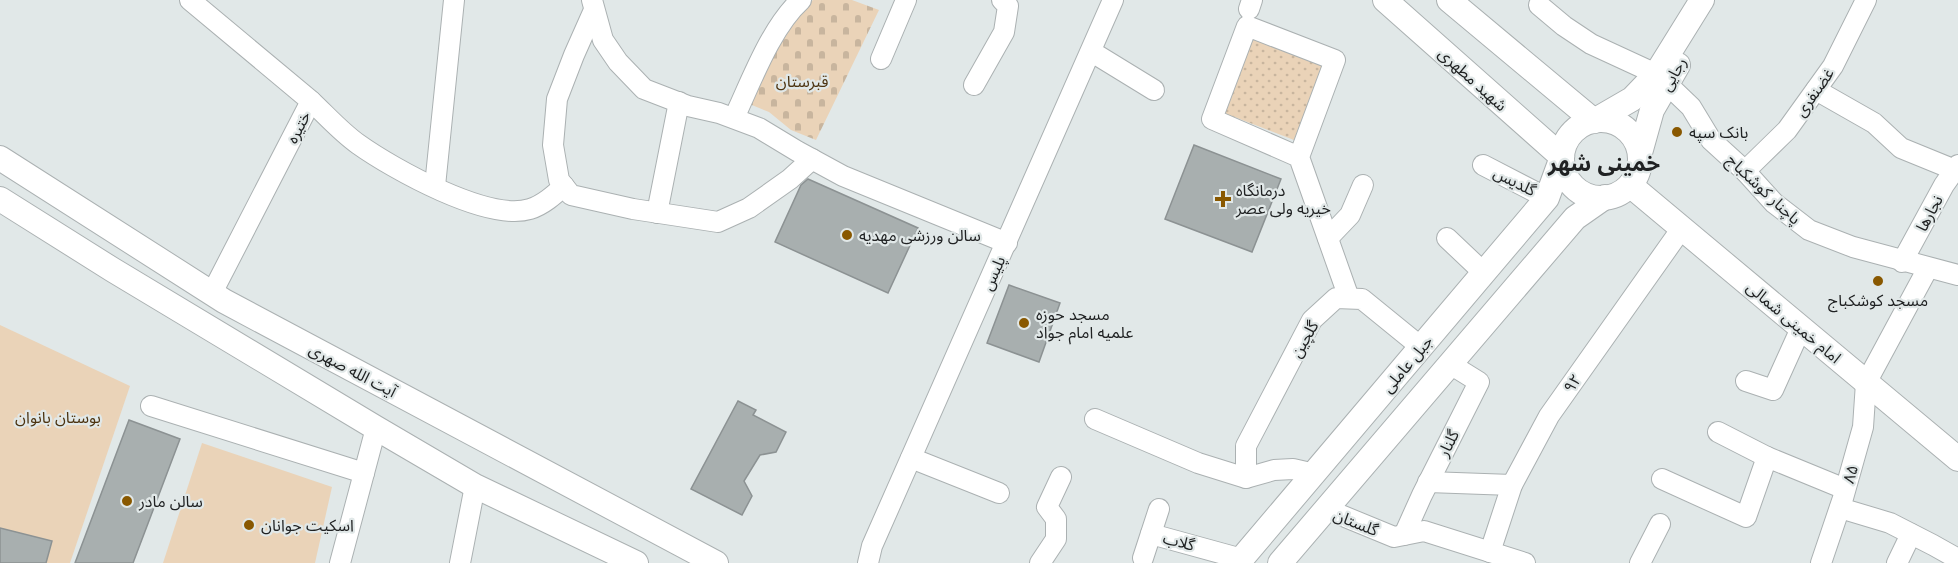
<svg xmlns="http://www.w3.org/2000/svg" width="1958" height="563" font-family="Montserrat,'Noto Sans Arabic',sans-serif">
<defs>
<pattern id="grass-dots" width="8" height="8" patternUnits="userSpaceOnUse" patternTransform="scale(1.5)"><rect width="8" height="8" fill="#ead3b8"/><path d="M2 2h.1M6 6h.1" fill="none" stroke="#c8b59e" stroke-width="1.8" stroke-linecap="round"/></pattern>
<pattern id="cemetery-stones" width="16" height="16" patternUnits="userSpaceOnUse" patternTransform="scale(1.5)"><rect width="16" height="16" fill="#ead3b8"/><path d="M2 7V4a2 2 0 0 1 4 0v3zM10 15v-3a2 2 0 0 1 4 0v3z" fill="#c8b59e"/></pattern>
</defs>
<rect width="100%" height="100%" fill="#e1e8e8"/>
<path fill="url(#grass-dots)" d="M1253,38L1323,65L1294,140L1224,113Z"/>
<path fill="url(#cemetery-stones)" d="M813,0H852L879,10L816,140L791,130L769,112L747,103L796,15Z"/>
<g fill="#ead3b8">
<path d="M0,325L130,386L70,563H0Z"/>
<path d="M202,443L332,487L315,563H163Z"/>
</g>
<g fill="#a8afaf" stroke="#8c9293" stroke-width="1.5">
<path d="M1194,145L1281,179L1252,252L1165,219Z"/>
<path d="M808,179L918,228L888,293L775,242L801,185Z"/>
<path d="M1009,285L1060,303L1039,362L987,343Z"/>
<path d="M738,401L756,410L753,415L786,432L776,452L760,455L744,481L752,496L742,515L691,489Z"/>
<path d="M129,420L180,439L133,563H75Z"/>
<path d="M0,528L52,541L46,563H0Z"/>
</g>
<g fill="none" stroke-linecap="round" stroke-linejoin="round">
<g stroke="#abb1b2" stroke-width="22">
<g id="minor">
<path d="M190,0L311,101L212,293"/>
<path d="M592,0L603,40L618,62L644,89L688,106L719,113L759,128L797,151L843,176L1007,243"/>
<path d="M1539,5L1564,26L1591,44L1656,74"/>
<path d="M1249,9L1252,0"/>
<path d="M594,10L574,55L557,99L553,145L559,180L571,195L633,209L718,222L749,208L790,179L812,159"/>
<path d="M1092,52L1154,90"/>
<path d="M881,59L906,0"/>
<path d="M1667,84L1691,107L1711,140L1745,171L1774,203L1809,230L1853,247L1958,275"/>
<path d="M974,85L1004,32L1008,6L1002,0"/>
<path d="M1816,90L1874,123L1901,148L1955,170"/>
<path d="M311,101C326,115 341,132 358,144C393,169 488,222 530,209C543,205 554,195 564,186"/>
<path d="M734,118C751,82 771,27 801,0"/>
<path d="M1299,157L1212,119L1247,26L1335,60L1299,157L1349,298"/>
<path d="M1483,165L1547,198"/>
<path d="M1745,171L1787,130L1833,66L1866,0"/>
<path d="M435,186L454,0"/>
<path d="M657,213L679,102"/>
<path d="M1328,238L1350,215L1363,185"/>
<path d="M1447,238L1484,273"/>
<path d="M1902,262L1944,185L1958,165"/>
<path d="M1746,381L1773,390L1801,328"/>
<path d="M151,406L364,473"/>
<path d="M1095,419L1198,463L1246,478L1274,470L1293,469L1315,474"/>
<path d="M1718,432L1767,457"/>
<path d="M911,458L999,493"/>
<path d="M1246,478V446L1312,320L1336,298L1362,299L1421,347"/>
<path d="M1662,479L1746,517L1767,457L1845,489"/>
<path d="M1428,482L1512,485"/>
<path d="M1840,508L1890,523L1933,545L1958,559"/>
<path d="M1326,509L1394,537L1424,531L1525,563"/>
<path d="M1151,534L1242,559"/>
<path d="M1404,535L1422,495L1479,382L1450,364"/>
<path d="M1490,552L1512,485L1549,416L1682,228"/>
<path d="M1143,558L1159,509"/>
<path d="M340,563L376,428"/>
<path d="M460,563L475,486"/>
<path d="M868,563L872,546L1113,0"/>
<path d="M1040,563L1056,539V519L1047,507L1061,477"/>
<path d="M1640,563L1660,524"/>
<path d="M1821,563L1843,498L1863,427L1866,383L1928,268"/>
<path d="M1897,563L1911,534"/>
</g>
</g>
<g stroke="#abb1b2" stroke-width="26">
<g id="major">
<path d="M1449,0L1594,121L1632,99L1656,74L1702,0"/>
<circle cx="1601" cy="159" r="39"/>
<path d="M1640,153L1652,110L1678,65"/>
<path d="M0,158L224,301L716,563"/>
<path d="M1630,185L1958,459"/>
<path d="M0,199L113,270L376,428L475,486L636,563"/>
<path d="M1238,563L1547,198L1562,157L1385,0"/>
<path d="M1280,563L1575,218L1605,197"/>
</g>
</g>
<use href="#minor" stroke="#fff" stroke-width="20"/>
<use href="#major" stroke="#fff" stroke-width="24"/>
</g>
<g fill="#895800" stroke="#e1e8e8" stroke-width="2">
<circle cx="1677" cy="132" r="6"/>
<path d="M1220 190h6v6h6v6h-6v6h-6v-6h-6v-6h6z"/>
<circle cx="847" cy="235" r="6"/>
<circle cx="1878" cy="281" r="6"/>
<circle cx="1024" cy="323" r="6"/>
<circle cx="127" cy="501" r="6"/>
<circle cx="249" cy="525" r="6"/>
</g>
<g text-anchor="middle" stroke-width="4.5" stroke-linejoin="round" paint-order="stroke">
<g font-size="16" fill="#202223" stroke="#e1e8e8">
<text transform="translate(1673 74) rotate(-60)" y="6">رجایی</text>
<text transform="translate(1473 79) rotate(42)" y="6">شهید مطهری</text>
<text transform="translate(1814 92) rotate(-55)" y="6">غضنفری</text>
<text transform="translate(298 127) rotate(-63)" y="6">ختیره</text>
<text transform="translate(1515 181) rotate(27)" y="6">گلدیس</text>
<text transform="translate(1764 189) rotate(43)" y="6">پاچنار کوشکباج</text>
<text transform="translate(1929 213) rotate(-62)" y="6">نجارها</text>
<text transform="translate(993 273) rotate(-66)" y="6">پلیس</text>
<text transform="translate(1794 322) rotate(40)" y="6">امام خمینی شمالی</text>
<text transform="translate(1304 339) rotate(-60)" y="6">گلچین</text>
<text transform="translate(1407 364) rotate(-50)" y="6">جبل عاملی</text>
<text transform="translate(353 370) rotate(28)" y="6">آیت الله صهری</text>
<text transform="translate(1572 383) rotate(-55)" y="6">۹۲</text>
<text transform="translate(1448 443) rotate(-63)" y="6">گلنار</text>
<text transform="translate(1850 474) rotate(-74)" y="6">۸۵</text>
<text transform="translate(1356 522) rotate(22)" y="6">گلستان</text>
<text transform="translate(1179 541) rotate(15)" y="6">گلاب</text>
</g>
<g font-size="16" fill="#4d3411" stroke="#e1e8e8">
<text x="802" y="87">قبرستان</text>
<text x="58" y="423">بوستان بانوان</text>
</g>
<g font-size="16" fill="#202223" stroke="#e1e8e8" text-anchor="start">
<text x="1689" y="138">بانک سپه</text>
<text x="1236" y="196">درمانگاه<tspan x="1236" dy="18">خیریه ولی عصر</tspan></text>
<text x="859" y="241">سالن ورزشی مهدیه</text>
<text x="1878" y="306" text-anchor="middle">مسجد کوشکباج</text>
<text x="1036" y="320">مسجد حوزه<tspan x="1036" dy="18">علمیه امام جواد</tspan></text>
<text x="139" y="507">سالن مادر</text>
<text x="261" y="531">اسکیت جوانان</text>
</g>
<g font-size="22" font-weight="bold" fill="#202223" stroke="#e1e8e8">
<text x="1604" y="171">خمینی شهر</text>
</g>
</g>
</svg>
